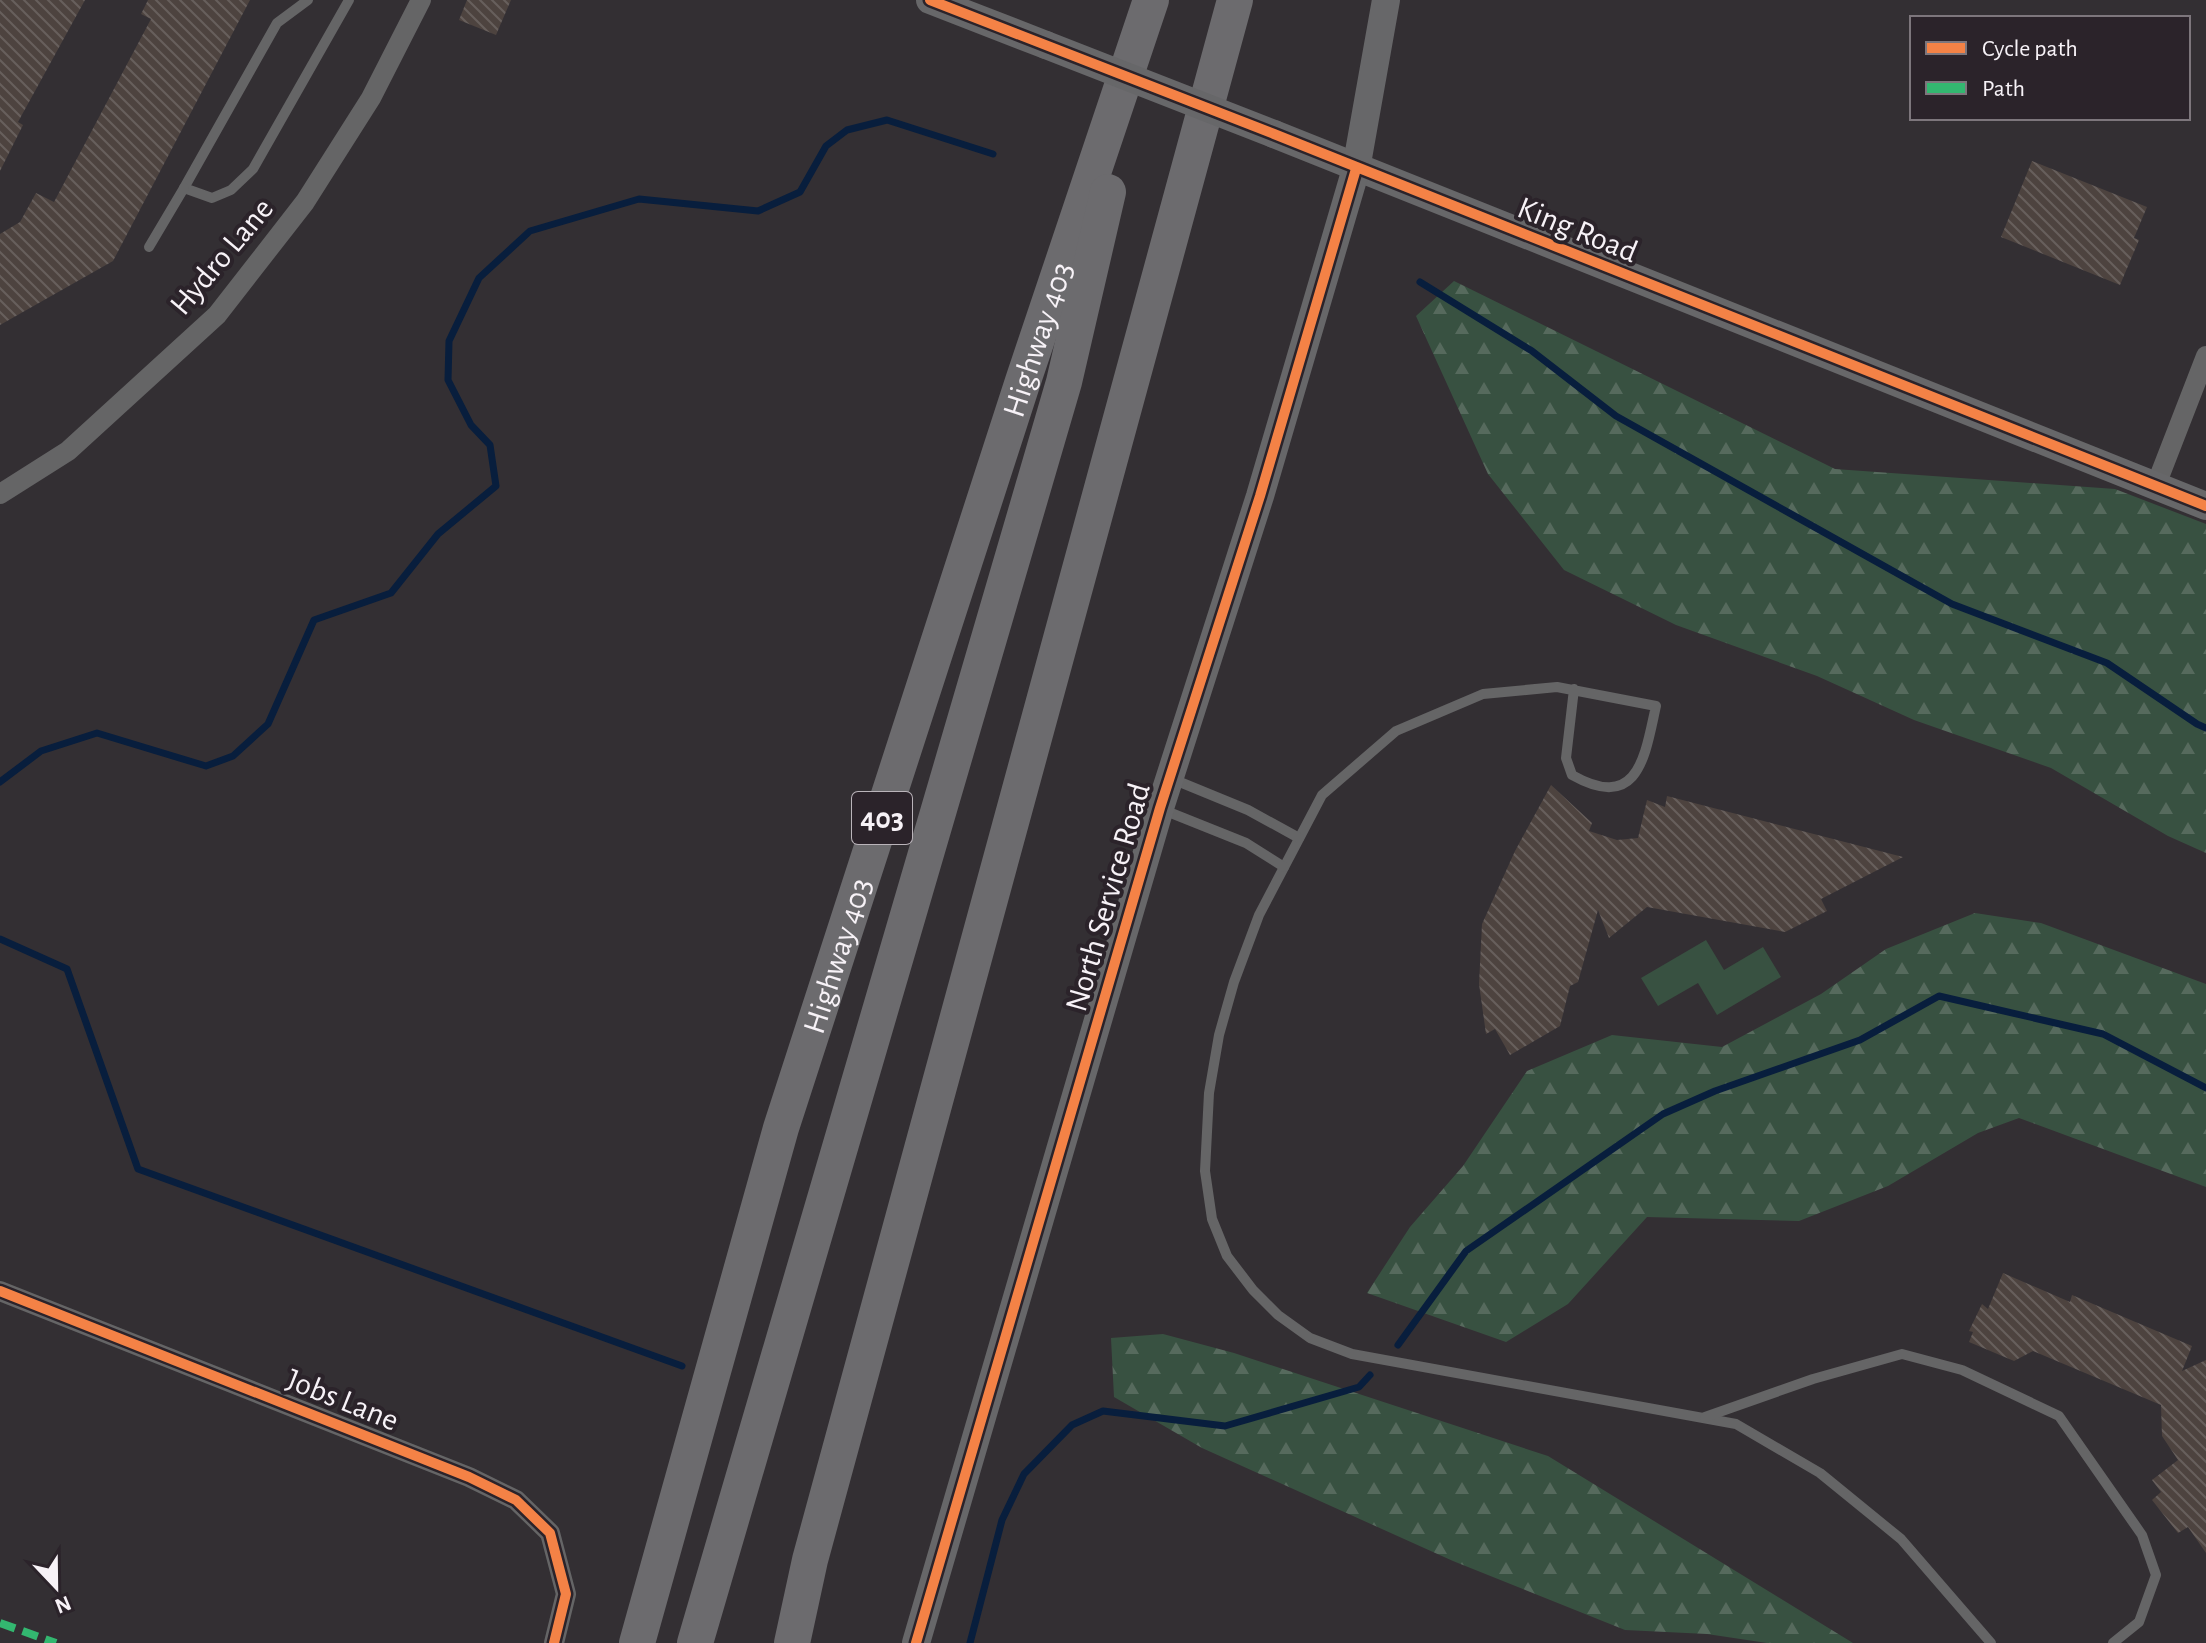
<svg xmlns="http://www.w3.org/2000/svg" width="2206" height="1643" font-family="'Alegreya Sans',sans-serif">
<defs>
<pattern id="forest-firs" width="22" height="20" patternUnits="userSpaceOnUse" patternTransform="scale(2)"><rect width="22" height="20" fill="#385141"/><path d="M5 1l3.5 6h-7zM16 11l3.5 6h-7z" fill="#566a5d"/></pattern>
<pattern id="building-back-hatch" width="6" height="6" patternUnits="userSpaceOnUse" patternTransform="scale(2)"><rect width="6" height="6" fill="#4d433f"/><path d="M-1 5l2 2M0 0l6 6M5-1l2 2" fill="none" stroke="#675f5c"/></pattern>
</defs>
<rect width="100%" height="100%" fill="#332f33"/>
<path fill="#385141" d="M1706,940L1724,970L1763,947L1781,977L1717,1015L1698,983L1658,1006L1641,978Z"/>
<g fill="url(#forest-firs)">
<path d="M1454,281L1835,469L2115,489L2206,524V853L2168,836L2051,768L1914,720L1817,676L1676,625L1564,570L1488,474L1416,316Z"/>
<path d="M1975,913L2041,923L2206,984V1187L2019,1118L1978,1133L1888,1186L1799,1221L1647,1217L1568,1304L1506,1342L1367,1293L1410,1227L1463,1166L1527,1071L1612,1035L1722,1047L1821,994L1886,949Z"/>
<path d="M1163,1334L1234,1353L1548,1456L1853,1643H1767L1707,1634L1625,1630L1453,1561L1202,1448L1114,1397L1111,1338Z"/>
</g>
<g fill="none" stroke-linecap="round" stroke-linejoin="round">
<g stroke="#081e3d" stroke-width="7">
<path d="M1420,282L1532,351L1616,416L1952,604L2107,663L2197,724L2206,728"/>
<path d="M0,782L41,751L97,733L206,766L233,756L268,724L314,620L391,593L438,534L496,486L490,445L471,425L448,380L449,341L479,278L530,231L639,199L758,211L800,192L826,146L847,130L887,120L993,154"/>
<path d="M0,939L67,969L138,1169L682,1366"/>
<path d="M1398,1345L1466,1251L1663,1114L1715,1091L1860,1040L1939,996L2103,1034L2206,1088"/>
<path d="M970,1643L1002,1520L1024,1474L1072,1425L1103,1411L1225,1426L1359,1387L1370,1375"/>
</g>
</g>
<g fill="url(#building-back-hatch)">
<path d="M0,0H85L18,122L23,125L0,171Z"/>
<path d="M148,0H250L113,261L0,325V234L20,222L36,193L54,202L151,19L141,14Z"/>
<path d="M467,0H511L496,35L459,20Z"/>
<path d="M2032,161L2147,207L2134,238L2139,240L2120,285L2001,237Z"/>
<path d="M1551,785L1592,823L1589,831L1617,840L1638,838L1647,800L1665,807L1667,796L1903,857L1821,899L1827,911L1785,932L1647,907L1609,938L1598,910L1578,982L1570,986L1560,1026L1510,1055L1495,1029L1486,1034L1479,984L1482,924L1515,851Z"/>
<path d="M2003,1273L2070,1302L2072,1295L2192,1346L2182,1371L2206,1360V1553L2188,1527L2178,1533L2152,1500L2161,1492L2152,1480L2178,1460L2162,1436L2161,1405L2033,1351L2014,1361L1969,1342L1973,1332L1969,1331L1982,1304L1988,1309Z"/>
</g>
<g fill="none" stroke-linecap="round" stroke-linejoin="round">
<g stroke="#656566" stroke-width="10">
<path d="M308,0L277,23L184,188L212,198L231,190L253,169L349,0"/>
<path d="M149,247L184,188"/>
<path d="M1574,689L1566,758L1572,775C1639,813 1645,755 1656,706L1557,687L1483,694L1396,731L1322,795L1259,915L1234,982L1219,1035L1209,1093L1205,1171L1212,1219L1227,1256L1253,1290L1278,1315L1310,1338L1352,1354L1736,1424L1820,1473L1901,1539L1991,1643"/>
<path d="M1170,778L1248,810L1299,838"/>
<path d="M1161,809L1246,843L1284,867"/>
<path d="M1705,1417L1813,1379L1902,1354L1962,1370L2059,1416L2142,1535L2156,1575L2139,1622L2113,1643"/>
</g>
<g stroke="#656566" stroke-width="20">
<path d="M2156,485L2206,356"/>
<path d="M0,494L68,451L217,315L305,202L371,98L421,0"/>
<path d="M0,1291L469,1477L516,1500L550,1533L566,1594L554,1643"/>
</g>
<g stroke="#676769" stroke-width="28">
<path d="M930,0L1046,45"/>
<path d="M1274,134L2206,506"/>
<path d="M916,1643L1160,808L1260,496L1356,169L1386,0"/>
</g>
<g stroke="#6c6b6e" stroke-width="36">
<path id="s1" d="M637,1643L781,1128L1023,381L1151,0"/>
<path d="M695,1643L1064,382L1108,192"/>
<path d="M792,1643L810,1560L1235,0"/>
</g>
<path stroke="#676769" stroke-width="28" d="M1046,45L1274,134"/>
<path stroke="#33b770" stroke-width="8" stroke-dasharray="16 8" stroke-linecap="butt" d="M0,1623L56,1643"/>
<g stroke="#2b232a" stroke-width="15">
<g id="cycleway">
<path d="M930,0L1274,134L2206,506"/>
<path d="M0,1291L469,1477L516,1500L550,1533L566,1594L554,1643"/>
<path d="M916,1643L1160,808L1260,496L1356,169"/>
</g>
</g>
<use href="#cycleway" stroke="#f48246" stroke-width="10"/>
</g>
<g text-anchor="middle" stroke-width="8" stroke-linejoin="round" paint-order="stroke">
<rect fill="#2b232a" stroke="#bab4ba" stroke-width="2" x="852" y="792" width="60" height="52" rx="6"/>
<g font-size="30" font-weight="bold" fill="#f7f2f7">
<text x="882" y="828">403</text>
</g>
<g font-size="32" fill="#f7f2f7" stroke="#2b232a">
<text transform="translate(1578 229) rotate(22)" y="11">King Road</text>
<text transform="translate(221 256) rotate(-50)" y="11">Hydro Lane</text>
<text dy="11" stroke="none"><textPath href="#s1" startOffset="1364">Highway 403</textPath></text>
<text transform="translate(1107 897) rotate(-74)" y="11">North Service Road</text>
<text dy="11" stroke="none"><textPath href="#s1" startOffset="716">Highway 403</textPath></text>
<text transform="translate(343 1399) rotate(22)" y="11">Jobs Lane</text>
</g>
</g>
<rect x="1910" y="16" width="280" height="104" fill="#2b232a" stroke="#7d767c" stroke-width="2"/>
<rect x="1926" y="42" width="40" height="12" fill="#f48246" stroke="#7d767c" stroke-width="2"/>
<text x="1982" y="56" font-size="24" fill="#f7f2f7">Cycle path</text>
<rect x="1926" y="82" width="40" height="12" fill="#33b770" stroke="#7d767c" stroke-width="2"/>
<text x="1982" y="96" font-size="24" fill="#f7f2f7">Path</text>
<g transform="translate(56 1587) rotate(158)" stroke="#2b232a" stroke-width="6" paint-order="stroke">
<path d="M0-6L14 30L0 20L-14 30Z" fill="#f7f2f7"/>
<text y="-12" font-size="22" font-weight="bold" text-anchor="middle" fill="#f7f2f7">N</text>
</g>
</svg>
